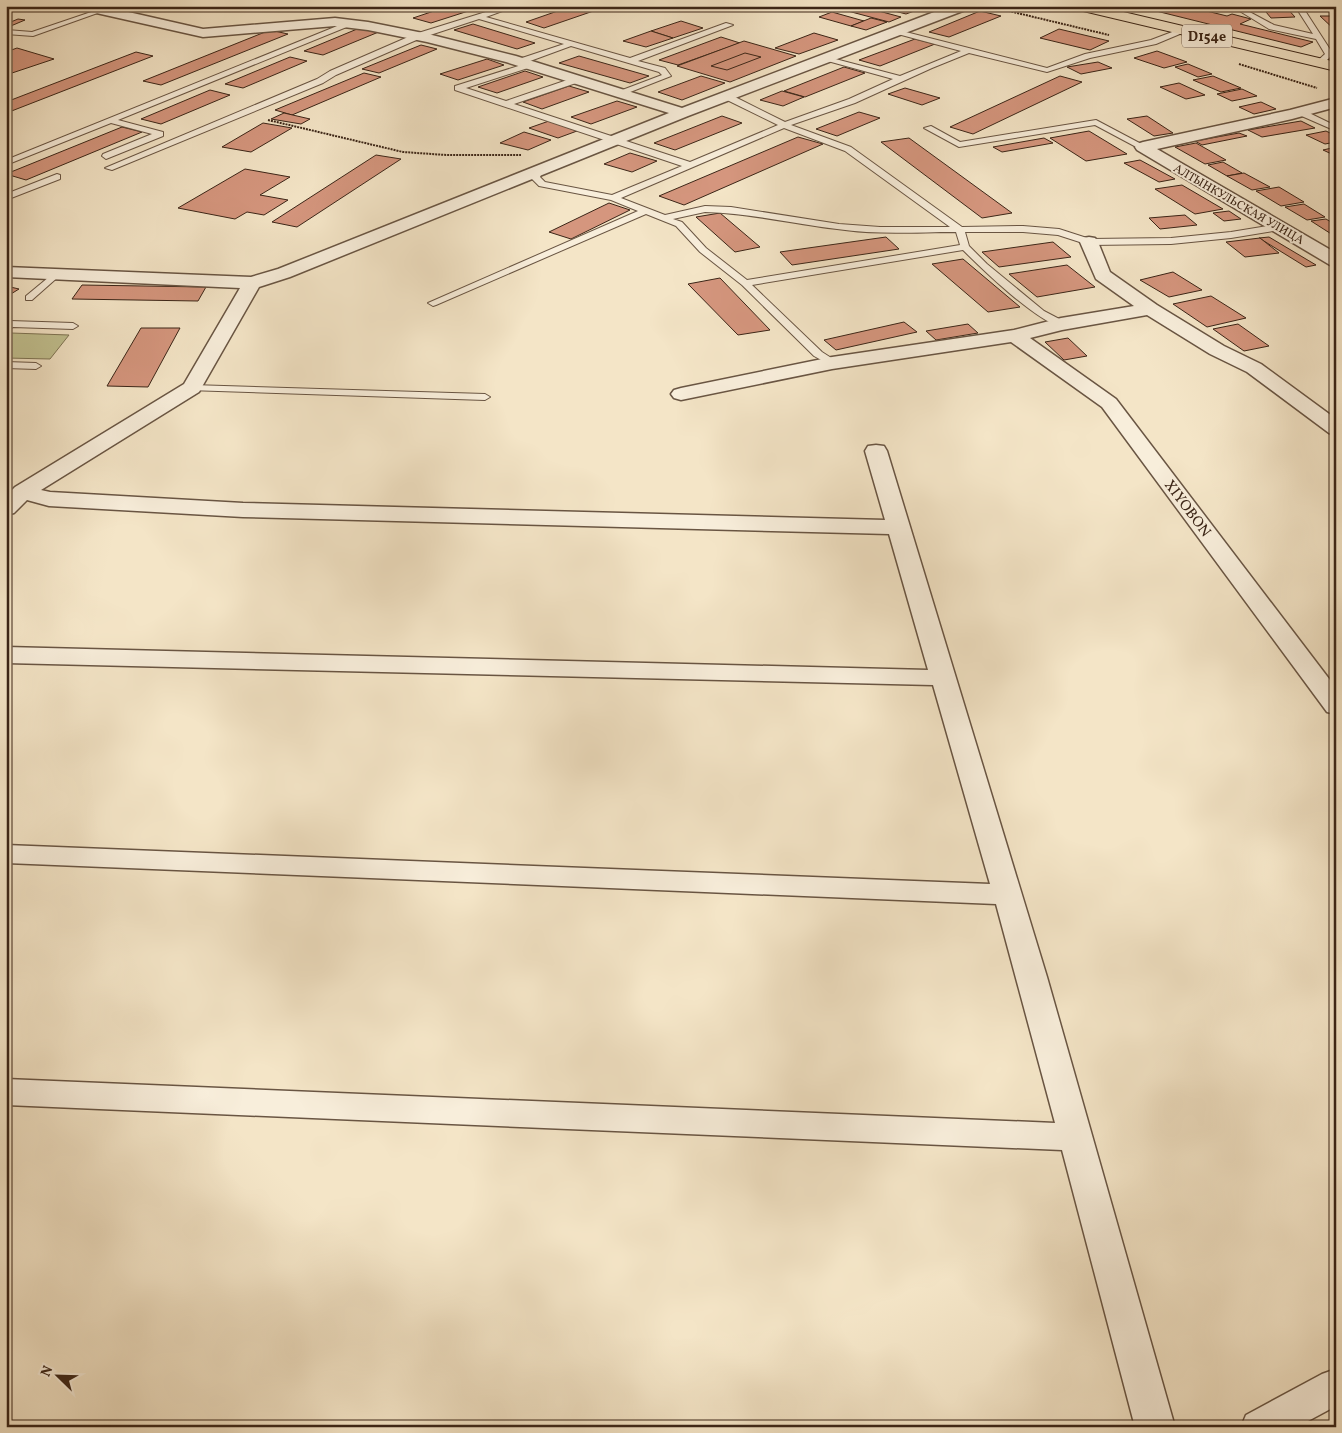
<svg xmlns="http://www.w3.org/2000/svg" width="1342" height="1433" font-family="Vollkorn,serif">
<rect width="100%" height="100%" fill="#f4e5c7"/>
<filter id="stains"><feTurbulence type="fractalNoise" baseFrequency=".004" numOctaves="4"/><feColorMatrix values="0 0 0 0 .2 0 0 0 0 .09 0 0 0 0 .02 0 0 0 .5 -.17"/></filter>
<radialGradient id="worn" r=".72"><stop offset=".6" stop-color="#630" stop-opacity="0"/><stop offset="1" stop-color="#630" stop-opacity=".3"/></radialGradient>
<path fill="#c2c291" stroke="#7e7454" d="M11,333L69,335L50,359L6,358V338Z"/>
<g fill="#d5967e" stroke="#3b2517">
<path d="M449,6H484L431,23L413,18Z"/>
<path d="M572,6H608L544,28L526,22Z"/>
<path d="M829,6H860L901,17L889,22Z"/>
<path d="M875,6H928L906,14Z"/>
<path d="M1136,6H1186L1227,16L1232,14L1251,19L1240,24L1313,42L1301,47Z"/>
<path d="M1261,6H1285L1295,17L1271,18Z"/>
<path d="M980,11L1001,16L949,37L929,32Z"/>
<path d="M832,12L864,21L851,26L819,17Z"/>
<path d="M1320,16H1336V31Z"/>
<path d="M871,18L887,22L866,30L851,26Z"/>
<path d="M18,19L25,20L6,28V24Z"/>
<path d="M681,21L703,28L673,38L651,31Z"/>
<path d="M473,24L535,43L517,49L454,30Z"/>
<path d="M362,27L381,31L323,55L304,51Z"/>
<path d="M1059,29L1109,41L1090,50L1040,38Z"/>
<path d="M270,30L288,34L161,85L143,81Z"/>
<path d="M651,31L673,38L646,47L623,41Z"/>
<path d="M814,33L838,40L799,54L775,48Z"/>
<path d="M721,37L740,43L678,65L659,60Z"/>
<path d="M915,39L935,44L880,66L859,60Z"/>
<path d="M744,41L796,56L730,82L677,66Z"/>
<path d="M421,45L437,49L379,73L362,69Z"/>
<path d="M17,48L54,59L6,75V52Z"/>
<path d="M1157,51L1187,62L1164,68L1134,58Z"/>
<path d="M136,52L153,56L9,112L6,111V102Z"/>
<path d="M745,53L761,57L727,70L711,66Z"/>
<path d="M579,56L649,76L630,83L559,63Z"/>
<path d="M290,57L307,61L243,88L225,84Z"/>
<path d="M487,59L504,65L458,80L440,74Z"/>
<path d="M1098,62L1112,68L1081,74L1067,67Z"/>
<path d="M1188,64L1212,74L1198,77L1175,67Z"/>
<path d="M844,67L865,73L805,97L784,91Z"/>
<path d="M525,71L543,77L497,93L478,87Z"/>
<path d="M364,73L381,77L292,115L275,110Z"/>
<path d="M701,76L725,83L682,100L658,92Z"/>
<path d="M1060,76L1082,82L973,134L950,127Z"/>
<path d="M1213,76L1241,88L1221,92L1193,80Z"/>
<path d="M1179,83L1205,95L1186,99L1160,87Z"/>
<path d="M569,86L589,92L542,109L523,102Z"/>
<path d="M905,88L940,98L922,105L888,94Z"/>
<path d="M1242,89L1257,96L1232,101L1217,94Z"/>
<path d="M210,90L230,95L161,124L141,119Z"/>
<path d="M782,91L804,97L783,106L760,100Z"/>
<path d="M617,101L637,107L591,124L571,117Z"/>
<path d="M1261,102L1276,109L1254,114L1239,107Z"/>
<path d="M859,112L880,118L837,136L816,129Z"/>
<path d="M284,113L310,119L301,124L271,119Z"/>
<path d="M722,116L742,123L675,150L654,143Z"/>
<path d="M1147,116L1173,133L1154,136L1127,119Z"/>
<path d="M549,121L577,131L558,138L529,128Z"/>
<path d="M1301,121L1315,128L1262,137L1248,130Z"/>
<path d="M263,123L292,128L251,152L222,147Z"/>
<path d="M122,127L142,132L26,180L6,174Z"/>
<path d="M1089,131L1127,154L1086,161L1050,138Z"/>
<path d="M1326,131L1336,136V142L1325,144L1306,135Z"/>
<path d="M524,132L551,140L528,150L500,143Z"/>
<path d="M1239,133L1247,136L1202,145L1195,141Z"/>
<path d="M798,137L823,144L684,205L659,196Z"/>
<path d="M909,138L1012,213L982,218L881,142Z"/>
<path d="M1044,138L1053,143L1002,152L993,147Z"/>
<path d="M1196,143L1226,160L1205,164L1175,147Z"/>
<path d="M1336,147V156L1323,150Z"/>
<path d="M630,153L657,161L632,172L604,164Z"/>
<path d="M376,155L401,159L297,227L272,222Z"/>
<path d="M1140,160L1175,179L1159,182L1124,163Z"/>
<path d="M1223,162L1242,173L1227,176L1208,165Z"/>
<path d="M245,169L290,177L260,195L288,200L264,215L247,212L235,219L178,208Z"/>
<path d="M1244,173L1270,187L1252,190L1227,176Z"/>
<path d="M1182,185L1223,209L1195,214L1155,189Z"/>
<path d="M1279,187L1304,202L1281,206L1256,191Z"/>
<path d="M609,203L630,210L571,239L549,232Z"/>
<path d="M1304,204L1325,217L1307,220L1285,207Z"/>
<path d="M1229,211L1241,219L1224,221L1213,213Z"/>
<path d="M720,213L760,247L735,252L696,217Z"/>
<path d="M1185,215L1197,225L1160,229L1149,218Z"/>
<path d="M1326,219L1336,225V237L1311,221Z"/>
<path d="M886,237L899,249L792,265L780,252Z"/>
<path d="M1269,237L1316,265L1306,267L1259,238Z"/>
<path d="M1260,238L1279,253L1245,257L1226,242Z"/>
<path d="M1053,242L1071,257L999,267L982,252Z"/>
<path d="M963,259L1020,307L988,312L932,264Z"/>
<path d="M1067,265L1095,287L1037,297L1009,274Z"/>
<path d="M1173,272L1202,290L1169,297L1140,280Z"/>
<path d="M720,278L770,330L738,335L688,284Z"/>
<path d="M82,285L206,287L198,301L72,299Z"/>
<path d="M6,286L19,289L6,297Z"/>
<path d="M1211,296L1246,318L1207,327L1173,304Z"/>
<path d="M904,322L917,332L836,350L824,340Z"/>
<path d="M968,324L978,333L936,340L926,331Z"/>
<path d="M1238,324L1269,346L1244,351L1213,329Z"/>
<path d="M141,328H180L148,387L107,386Z"/>
<path d="M1068,338L1087,356L1064,360L1045,342Z"/>
</g>
<g fill="none" stroke-linecap="round" stroke-linejoin="round">
<g stroke="#695543" stroke-width="2">
<g id="lane">
<path d="M505,6H516L486,17L630,58L726,23L733,25L638,61L665,68L671,76L620,96L616,94L617,92L662,75L659,72L571,46L522,64H516V60L564,44L479,19L421,38L336,75L323,83L112,170L105,168L317,79L330,71L415,34Z"/>
<path d="M1295,6H1302L1333,54L1322,65L1315,63L1325,54L1316,39L1269,29L1238,10L1244,9L1274,25L1313,34Z"/>
<path d="M1317,6L1336,7V11L1318,7Z"/>
<path d="M100,9L106,10L33,36L6,34L7,30L32,32Z"/>
<path d="M347,22L354,24L118,120L163,132V136L106,159L102,156L103,154L152,134L111,123L6,165V160Z"/>
<path d="M894,29L1047,68L1085,54L1151,40L1180,29L1187,31L1156,44L1090,58L1047,72L969,53L932,68L855,103L791,125L851,147L962,227L1023,226L1059,229L1090,239L1171,238L1231,232L1279,224L1284,227L1279,230L1231,238L1171,244L1089,245L1058,235L1023,232H965L969,246L987,264L1044,311L1065,322V326L1061,327C1035,320 983,270 963,250L752,285L822,352L836,361L837,363L836,365L832,366L814,356L742,285L700,252L676,226L646,214L436,305L433,306L428,303L638,211L611,200L539,186L531,178L535,170H541L542,172L540,177L545,182L612,195L682,166L455,90V86L528,63H531V67L466,88L506,101L573,78H579V82L514,104L690,162L778,125L723,98V94H729L785,122L849,99L893,79L824,60V56L900,76L961,51L894,33ZM784,128L845,151L950,227H880L839,224L731,207L705,206L665,215L621,198ZM705,212C750,213 793,224 837,229C876,235 916,232 956,232L960,245L747,280L706,248L682,222L673,219Z"/>
<path d="M1297,110H1303L1336,126V131L1297,114Z"/>
<path d="M1096,120L1147,147L1140,149L1095,125L959,147L924,128L931,126L960,142Z"/>
<path d="M57,174L60,175V179L6,200V194Z"/>
<path d="M55,272L58,273V277L32,300H26V296Z"/>
<path d="M10,321L73,323L78,326L73,329L13,327L6,332V322Z"/>
<path d="M6,362L36,363L41,366L36,369L6,368Z"/>
<path d="M192,385L485,394L490,397L485,400L188,390L187,388Z"/>
</g>
</g>
<g stroke="#695543" stroke-width="3">
<g id="street">
<path d="M77,6H102L203,29L335,18L368,22L428,34L516,56L682,108L950,6H969L968,9L688,116L290,277L259,287L199,392L41,490L50,492L243,503L885,520L865,451L868,446L876,445L884,446L887,451L1047,977L1175,1427H1135L1062,1150L6,1105V1079L1055,1123L996,904L6,863V845L990,884L933,685L6,663V647L928,670L889,534L243,517L49,506L27,500L14,513L6,515V496L15,487L184,384L240,288L6,277V267L251,277L278,269L669,113L506,62L427,42L368,30L335,26L203,37L83,10Z"/>
<path d="M1336,98V107L1292,119L1157,149L1336,253V266L1330,265L1137,150L1135,147L1137,144L1143,142L1290,110Z"/>
<path d="M1089,237L1095,238L1098,242L1110,272L1157,305L1224,346L1261,364L1336,419V435L1329,433L1247,372L1210,354L1147,315L1062,330L1030,338L1116,399L1336,688V714L1327,712L1102,407L1011,342L832,369L681,400L674,398L671,394L674,390L681,388L832,357L1014,330L1061,318L1134,306L1096,279L1080,242L1083,238Z"/>
<path d="M1336,1369V1406L1297,1427H1241L1246,1415L1322,1374Z"/>
</g>
</g>
<g stroke="#3b2517" stroke-width="2">
<path id="primary" d="M1072,6H1098L1336,62V71L1079,10Z"/>
</g>
<g stroke="#3b2517" stroke-width="2" stroke-dasharray="2 1" stroke-linecap="butt">
<path d="M238,6L255,10"/>
<path d="M988,6L1109,35"/>
<path d="M1239,64L1317,88"/>
<path d="M268,120L403,152L446,155H521"/>
</g>
<use href="#lane" fill="#f8eedb" fill-rule="evenodd"/>
<use href="#street" fill="#f8eedb" fill-rule="evenodd"/>
<use href="#primary" fill="#f4e5c7" fill-rule="evenodd"/>
</g>
<g text-anchor="middle" stroke-width="4" stroke-linejoin="round" paint-order="stroke">
<g font-size="12" fill="#3b2517" stroke="#f8eedb">
<text transform="translate(1239 204) rotate(30)" y="4">АЛТЫНКУЛЬСКАЯ УЛИЦА</text>
</g>
<rect fill="#f8eedb" stroke="#746152" stroke-width="1" x="1182" y="24.5" width="50" height="23" rx="4"/>
<g font-size="14" font-weight="bold" fill="#3b2517">
<text x="1207" y="41">D154e</text>
</g>
<g font-size="15" fill="#3b2517" stroke="#f8eedb">
<text transform="translate(1188 508) rotate(53)" y="5">XIYOBON</text>
</g>
</g>
<rect width="1342" height="1433" fill="none" stroke="#f4e5c7" stroke-width="25"/>
<rect x="8" y="8" width="1327" height="1418" fill="none" stroke="#3b2517" stroke-width="2.5"/>
<rect x="12" y="12" width="1317" height="1408" fill="none" stroke="#3b2517"/>
<g transform="translate(58 1376) rotate(293)" stroke="#f8eedb" stroke-width="4" paint-order="stroke">
<path d="M0-4L9 19L0 12L-9 19Z" fill="#3b2517"/>
<text y="-8" font-size="14" font-weight="bold" text-anchor="middle" fill="#3b2517">N</text>
</g>
<rect width="100%" height="100%" filter="url(#stains)"/>
<rect width="100%" height="100%" fill="url(#worn)"/>
</svg>
